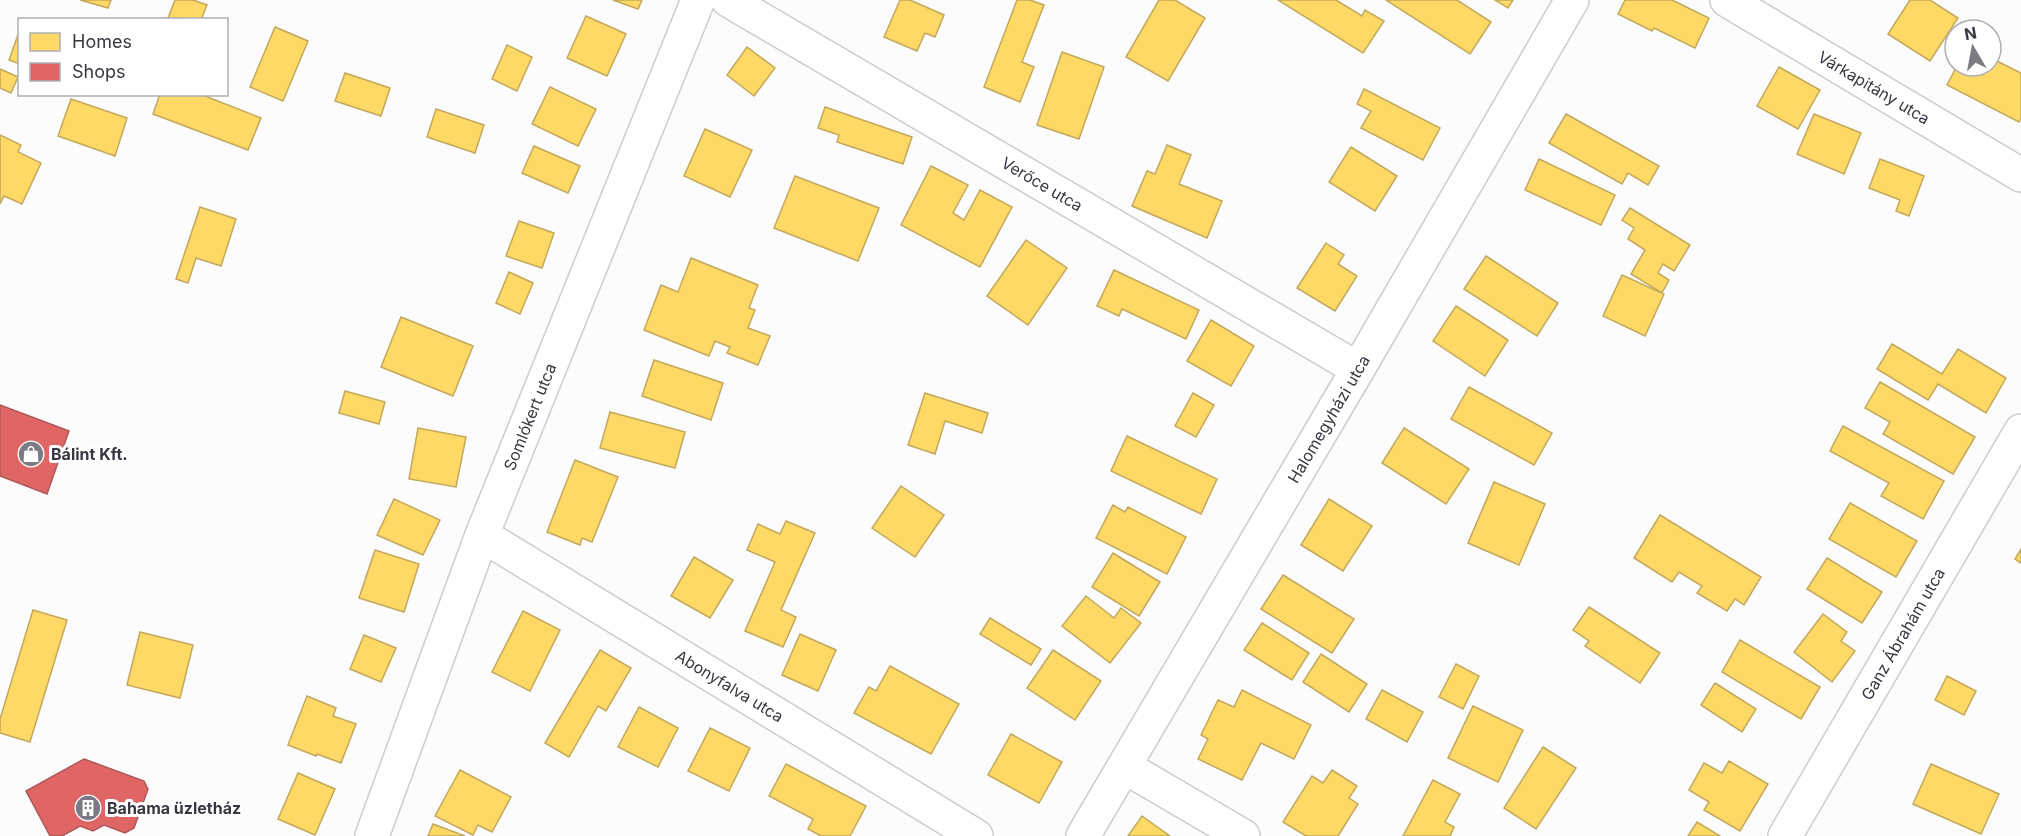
<svg xmlns="http://www.w3.org/2000/svg" width="2021" height="836" font-family="Inter,sans-serif">
<rect width="100%" height="100%" fill="#fcfcfc"/>
<g fill="#ffd966" stroke="#c3a85b" stroke-width="1.5">
<path d="M80,0H111L108,8Z"/>
<path d="M175,0H193L207,5L201,20L168,18Z"/>
<path d="M613,0H642L638,9Z"/>
<path d="M900,0H910L944,15L935,37L925,33L917,51L884,37Z"/>
<path d="M1017,0H1030L1044,5L1022,62L1034,67L1020,102L984,87Z"/>
<path d="M1159,0H1175L1205,18L1168,81L1126,57Z"/>
<path d="M1278,0H1336L1362,16L1365,10L1384,21L1363,53Z"/>
<path d="M1386,0H1457L1491,22L1470,54Z"/>
<path d="M1495,0H1513L1508,8Z"/>
<path d="M1625,0H1672L1709,18L1695,48L1654,28L1652,31L1618,14Z"/>
<path d="M1910,0H1930L1958,18L1930,61L1888,34Z"/>
<path d="M586,16L626,34L607,76L567,58Z"/>
<path d="M275,27L308,41L283,101L250,87Z"/>
<path d="M20,29V64L9,60Z"/>
<path d="M507,45L532,57L517,91L492,79Z"/>
<path d="M747,47L775,68L754,96L727,75Z"/>
<path d="M1062,52L1104,67L1079,139L1037,125Z"/>
<path d="M1991,58L2021,73V118L2019,122L1947,85L1957,66H1991Z"/>
<path d="M1779,67L1820,90L1798,129L1757,106Z"/>
<path d="M0,69L18,77L11,93L0,88Z"/>
<path d="M345,73L390,88L381,116L335,101Z"/>
<path d="M550,87L596,109L578,146L532,124Z"/>
<path d="M1364,89L1440,128L1423,160L1361,128L1371,111L1357,104Z"/>
<path d="M160,94H200L261,118L248,150L153,114Z"/>
<path d="M71,99L127,118L115,156L58,136Z"/>
<path d="M825,107L912,137L903,164L837,142L839,135L818,128Z"/>
<path d="M436,109L484,125L475,153L427,137Z"/>
<path d="M1566,114L1659,166L1648,185L1628,173L1622,184L1549,143Z"/>
<path d="M1814,114L1861,133L1844,174L1797,154Z"/>
<path d="M705,129L752,150L730,197L684,176Z"/>
<path d="M0,135L21,145L18,152L41,163L22,204L4,196L0,204Z"/>
<path d="M1167,145L1191,155L1179,184L1222,201L1207,238L1132,206L1147,171L1155,174Z"/>
<path d="M534,146L580,166L568,193L522,173Z"/>
<path d="M1351,147L1397,176L1375,211L1329,182Z"/>
<path d="M1539,159L1615,195L1601,225L1525,190Z"/>
<path d="M1880,159L1924,176L1909,216L1896,211L1900,200L1869,188Z"/>
<path d="M931,166L968,185L953,213L964,220L980,190L1012,207L980,267L901,225Z"/>
<path d="M795,176L879,208L858,261L774,228Z"/>
<path d="M200,207L236,219L221,266L196,258L188,283L176,279Z"/>
<path d="M1630,208L1690,245L1674,271L1663,264L1658,273L1669,280L1662,293L1631,274L1645,250L1628,239L1634,228L1622,220Z"/>
<path d="M519,221L554,233L542,268L506,256Z"/>
<path d="M1026,240L1067,268L1028,325L987,296Z"/>
<path d="M1326,243L1344,255L1338,264L1357,276L1335,311L1297,288Z"/>
<path d="M1486,256L1558,303L1537,336L1464,289Z"/>
<path d="M691,258L758,285L749,308L755,310L748,328L770,336L758,365L727,353L730,347L715,341L709,356L644,330L661,285L678,292Z"/>
<path d="M1114,270L1199,310L1186,339L1122,309L1119,316L1097,306Z"/>
<path d="M509,272L533,283L520,314L496,303Z"/>
<path d="M1622,275L1664,294L1645,336L1603,316Z"/>
<path d="M1456,306L1508,340L1485,376L1433,341Z"/>
<path d="M401,317L473,346L453,396L381,367Z"/>
<path d="M1211,320L1254,346L1231,386L1187,361Z"/>
<path d="M1892,344L1942,374L1958,349L2006,378L1986,413L1938,384L1928,400L1877,369Z"/>
<path d="M654,360L723,383L711,420L642,396Z"/>
<path d="M1880,382L1975,437L1953,474L1883,434L1890,422L1865,408Z"/>
<path d="M1469,387L1552,433L1534,465L1451,419Z"/>
<path d="M345,391L385,402L379,424L339,413Z"/>
<path d="M925,393L988,413L982,433L945,421L935,454L908,445Z"/>
<path d="M1193,393L1214,405L1196,437L1175,426Z"/>
<path d="M610,412L685,432L675,468L600,448Z"/>
<path d="M1843,426L1944,481L1923,519L1881,496L1889,483L1830,451Z"/>
<path d="M418,428L466,437L456,487L409,479Z"/>
<path d="M1404,428L1469,469L1446,504L1382,463Z"/>
<path d="M1127,436L1217,479L1201,514L1111,471Z"/>
<path d="M575,460L618,477L592,542L582,538L580,545L547,532Z"/>
<path d="M1494,482L1545,504L1519,565L1468,543Z"/>
<path d="M901,486L944,515L915,557L872,528Z"/>
<path d="M394,499L440,520L423,555L377,535Z"/>
<path d="M1329,499L1372,526L1343,571L1301,545Z"/>
<path d="M1850,503L1917,541L1896,577L1829,539Z"/>
<path d="M1113,505L1125,512L1128,507L1186,537L1167,574L1096,538Z"/>
<path d="M1660,515L1761,577L1744,605L1735,599L1727,611L1697,593L1702,586L1679,572L1672,582L1634,558Z"/>
<path d="M786,521L815,533L781,610L796,617L783,647L745,631L775,562L747,550L758,524L780,534Z"/>
<path d="M2021,549V563L2015,559Z"/>
<path d="M375,550L419,564L404,612L359,598Z"/>
<path d="M1113,553L1160,582L1139,616L1092,587Z"/>
<path d="M694,557L733,580L710,618L671,596Z"/>
<path d="M1827,558L1882,592L1862,623L1807,589Z"/>
<path d="M1283,575L1354,619L1332,653L1261,609Z"/>
<path d="M1086,596L1114,618L1121,608L1141,623L1110,663L1062,626Z"/>
<path d="M1589,607L1660,653L1640,683L1585,646L1589,641L1573,630Z"/>
<path d="M33,610L67,620L30,742L0,733V719Z"/>
<path d="M523,611L560,630L530,691L492,672Z"/>
<path d="M1823,614L1847,632L1841,641L1855,651L1832,682L1794,652Z"/>
<path d="M990,618L1041,649L1031,665L980,634Z"/>
<path d="M1262,623L1309,653L1292,680L1244,650Z"/>
<path d="M140,632L193,645L180,698L127,685Z"/>
<path d="M800,634L836,650L818,691L782,675Z"/>
<path d="M364,635L396,648L381,682L350,669Z"/>
<path d="M1740,640L1820,687L1801,719L1722,672Z"/>
<path d="M600,650L631,668L606,711L598,706L569,757L545,743Z"/>
<path d="M1053,650L1101,681L1075,720L1027,688Z"/>
<path d="M1321,654L1367,684L1349,712L1303,682Z"/>
<path d="M1456,664L1479,676L1463,709L1439,697Z"/>
<path d="M890,666L959,704L931,754L854,713L869,687L876,691Z"/>
<path d="M1947,676L1976,691L1964,715L1935,700Z"/>
<path d="M1715,683L1756,709L1742,732L1701,705Z"/>
<path d="M1242,690L1311,725L1294,759L1261,743L1242,780L1198,759L1208,739L1201,735L1218,700L1234,707Z"/>
<path d="M1382,690L1423,712L1407,742L1366,719Z"/>
<path d="M307,696L336,708L333,716L356,724L341,763L317,754L316,756L288,745Z"/>
<path d="M1473,706L1523,730L1498,782L1448,758Z"/>
<path d="M639,707L678,728L658,767L618,747Z"/>
<path d="M710,728L750,748L729,791L688,771Z"/>
<path d="M1011,734L1062,762L1039,803L988,775Z"/>
<path d="M1543,747L1576,768L1536,829L1504,808Z"/>
<path d="M1729,761L1768,784L1740,831L1704,810L1709,802L1689,790L1704,763L1722,773Z"/>
<path d="M786,764L866,806L850,836H821L808,829L813,819L769,796Z"/>
<path d="M1931,764L1999,794L1981,834L1913,804Z"/>
<path d="M460,770L511,797L492,832L478,825L473,835L435,816Z"/>
<path d="M1332,770L1357,786L1349,798L1358,804L1338,836H1306L1283,822L1312,776L1323,783Z"/>
<path d="M298,773L335,789L315,835L278,819Z"/>
<path d="M1433,780L1460,794L1445,822L1454,827L1450,836H1403Z"/>
<path d="M1142,816L1170,836H1128Z"/>
<path d="M1697,822L1720,836H1688Z"/>
<path d="M433,824L465,836H428Z"/>
</g>
<g fill="#e06666" stroke="#ad585b" stroke-width="1.5">
<path d="M0,405L69,431L47,494L0,476Z"/>
<path d="M84,759L144,781L148,789L134,828L125,833L104,825L93,831L80,826L62,836H50L26,791Z"/>
</g>
<g fill="none" stroke-linecap="round" stroke-linejoin="round">
<g stroke="#ccccd1" stroke-width="36">
<g id="minor">
<path id="s1" d="M728,0L1358,369"/>
<path id="s2" d="M1727,0L2021,175"/>
<path id="s3" d="M482,535L976,836"/>
<path d="M1125,767L1243,836"/>
<path id="s4" d="M372,836L482,535L698,0"/>
<path id="s5" d="M1083,836L1358,369L1572,0"/>
<path id="s6" d="M1785,836L2021,431"/>
</g>
</g>
<use href="#minor" stroke="#fff" stroke-width="33"/>
</g>
<defs>
<g id="shop-disc" transform="scale(1.35)"><circle r="9.5" fill="#7b7c83" stroke="#fff"/><path d="M-5-2.5h2.3a2.7 3.5 0 0 1 5.4 0H5L5.5 6h-11ZM-1.5-2.5h3a1.5 2.3 0 0 0-3 0Z" fill="#fff"/></g>
<g id="building-disc" transform="scale(1.35)"><circle r="9.5" fill="#7b7c83" stroke="#fff"/><path d="M-4-6H4V6H1V3H-1V6H-4ZM-2.5-4.3h1.7v1.8h-1.7ZM.8-4.3h1.7v1.8H.8ZM-2.5-1h1.7V.8h-1.7ZM.8-1h1.7V.8H.8Z" fill="#fff"/></g>
</defs>
<g fill-rule="evenodd">
<use href="#shop-disc" x="31" y="454"/>
<use href="#building-disc" x="88" y="808"/>
</g>
<g text-anchor="middle" stroke-width="6" stroke-linejoin="round" paint-order="stroke">
<g font-size="16" fill="#363742" stroke="#fff">
<text dy="6" stroke="none"><textPath href="#s2" startOffset="171">Várkapitány utca</textPath></text>
<text dy="6" stroke="none"><textPath href="#s1" startOffset="364">Verőce utca</textPath></text>
<text dy="6" stroke="none"><textPath href="#s4" startOffset="448">Somlókert utca</textPath></text>
<text dy="6" stroke="none"><textPath href="#s5" startOffset="484">Halomegyházi utca</textPath></text>
<text dy="6" stroke="none"><textPath href="#s6" startOffset="234">Ganz Ábrahám utca</textPath></text>
<text dy="6" stroke="none"><textPath href="#s3" startOffset="290">Abonyfalva utca</textPath></text>
</g>
<g font-size="16" font-weight="bold" fill="#363742" stroke="#fff" text-anchor="start">
<text x="51" y="460">Bálint Kft.</text>
<text x="107" y="814">Bahama üzletház</text>
</g>
</g>
<rect x="18" y="18" width="210" height="78" fill="#ffffff" stroke="#afafb3" stroke-width="1.5"/>
<rect x="30" y="33" width="30" height="18" fill="#ffd966" stroke="#afafb3" stroke-width="1.5"/>
<text x="72" y="48" font-size="18" fill="#363742">Homes</text>
<rect x="30" y="63" width="30" height="18" fill="#e06666" stroke="#afafb3" stroke-width="1.5"/>
<text x="72" y="78" font-size="18" fill="#363742">Shops</text>
<g transform="translate(1973 48) rotate(350)"><circle r="28" fill="#ffffff" stroke="#afafb3" stroke-width="1.5"/>
<path d="M0-4.5L10 22L0 15L-10 22Z" fill="#7b7c83"/>
<text y="-9" font-size="16" font-weight="bold" text-anchor="middle" fill="#363742">N</text>
</g>
</svg>
